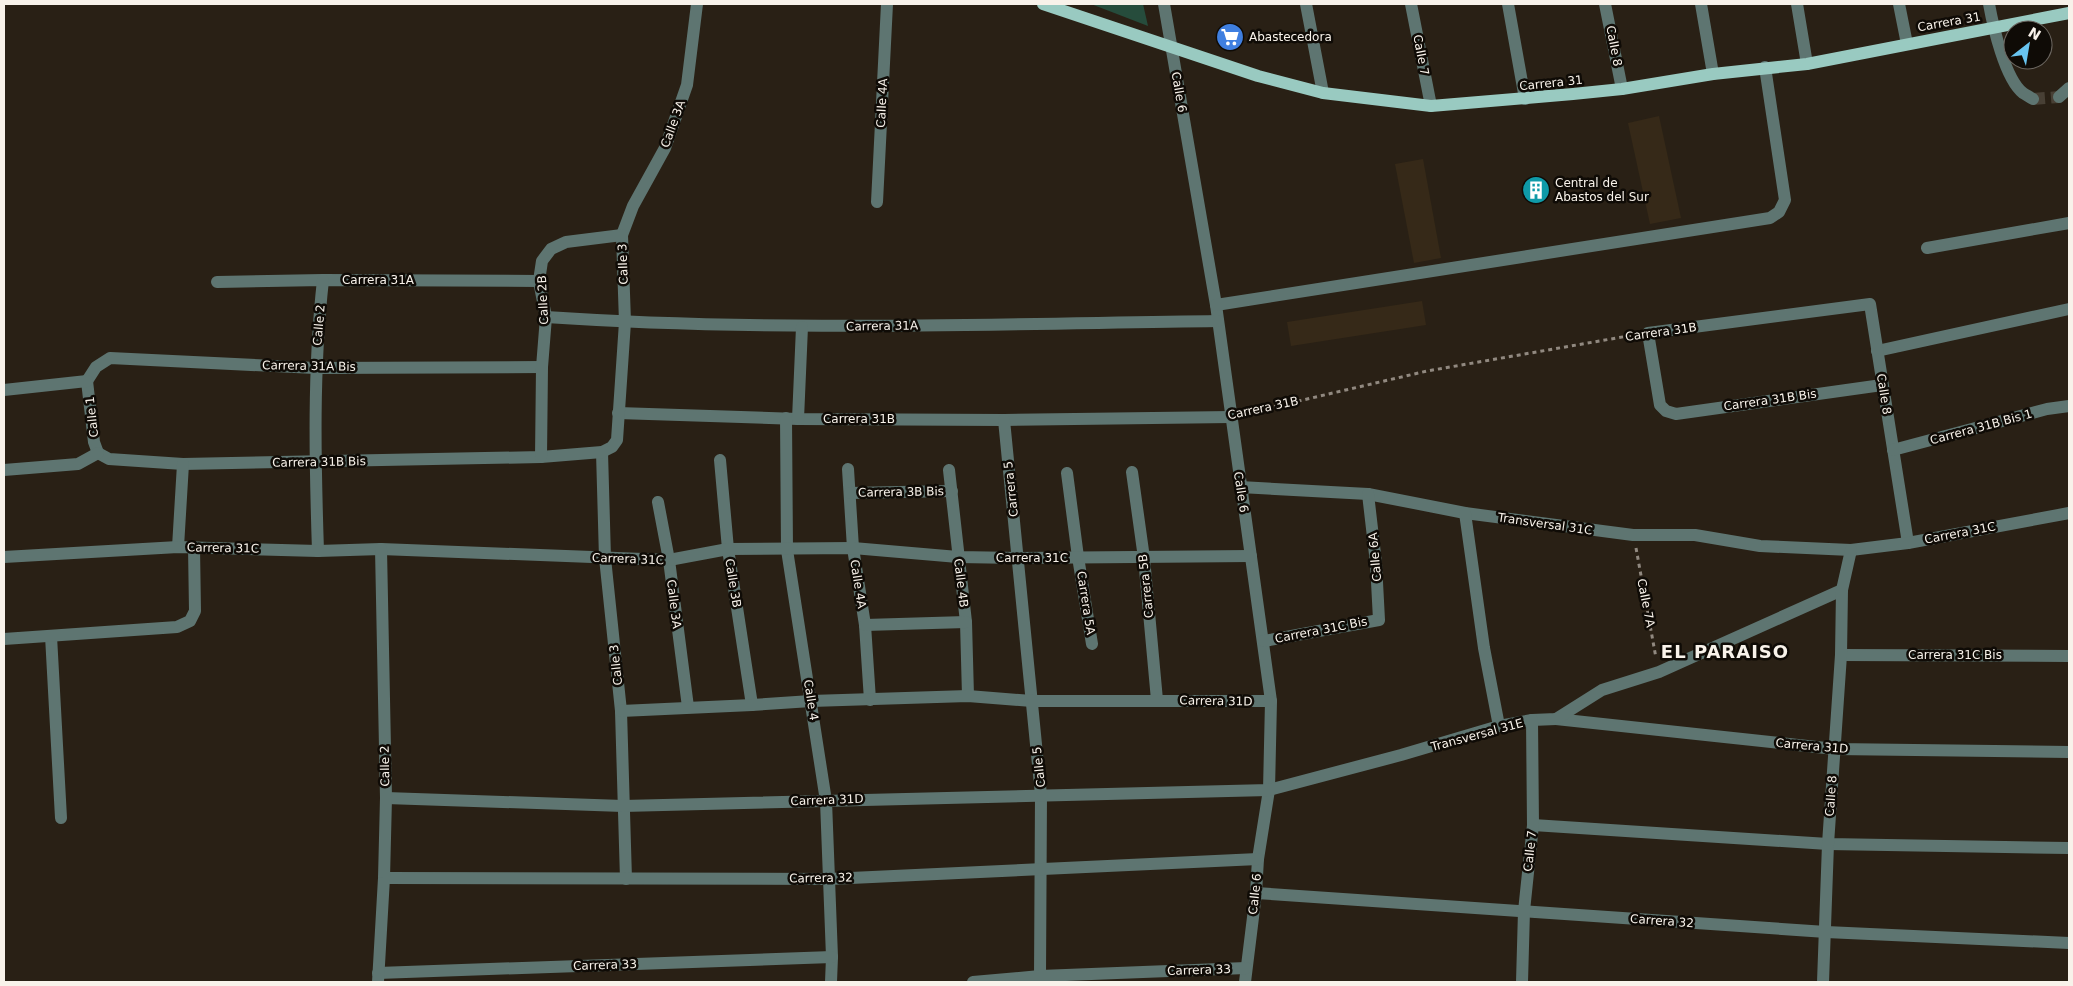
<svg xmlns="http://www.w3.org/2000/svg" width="2073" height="986" font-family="'DejaVu Sans',sans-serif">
<rect width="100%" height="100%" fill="#292015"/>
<g fill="#362918">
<path d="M1659,116L1681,218L1650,224L1628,123Z"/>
<path d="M1423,159L1441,258L1414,263L1395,164Z"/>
<path d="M1422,301L1426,325L1291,346L1287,322Z"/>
</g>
<path fill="#264c3c" d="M1091,4H1143L1148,26Z"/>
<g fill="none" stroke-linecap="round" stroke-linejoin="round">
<path stroke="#484035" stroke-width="12" stroke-dasharray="12 6" stroke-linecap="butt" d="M2033,99L2059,97"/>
<g stroke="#918980" stroke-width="3" stroke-dasharray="4 4" stroke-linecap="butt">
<path d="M1243,414L1427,371L1634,335"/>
<path d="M1636,548L1656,658"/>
</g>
<g stroke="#5e7571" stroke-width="12">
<path d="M1164,4L1216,305L1271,701L1269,790L1258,859L1256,893L1245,982"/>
<path d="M1306,4L1323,93"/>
<path d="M1411,4L1431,106"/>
<path d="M1508,4L1525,99"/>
<path d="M1605,4L1622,89"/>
<path d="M1701,4L1713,74"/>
<path d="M1797,4L1807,64"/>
<path d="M1899,4L1907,44"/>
<path d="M1989,4C1993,26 2005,79 2023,93C2026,95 2030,97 2033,99"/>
<path d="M2059,97L2069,88"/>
<path d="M877,202L887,4"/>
<path d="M1927,248L2069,223"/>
<path d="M217,282L323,280L539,281"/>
<path d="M1216,305L1770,218L1779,212L1785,200L1765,67"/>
<path d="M546,317C769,332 994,324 1218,321"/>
<path d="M1877,351L2069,309"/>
<path d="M87,381L96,367L110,358L315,368L542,367"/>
<path d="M87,381L94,442L98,453"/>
<path d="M1882,385L1676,414L1666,411L1660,405L1648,333L1870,304L1908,543"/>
<path d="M4,390L87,381"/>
<path d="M618,413L798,419L1004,420L1231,417"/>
<path d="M786,418L787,550L826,801L832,957L831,982"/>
<path d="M798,419L802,327"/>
<path d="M1004,420L1041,795L1040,976"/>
<path d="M1893,450L2047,409L2069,406"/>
<path d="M602,452L605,558L621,711L626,879"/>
<path d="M98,453L109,459L183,464L541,457L602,452L612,447L617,440L625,322L622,235L633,206L665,148L687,85L697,4"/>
<path d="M541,457L542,367L546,317L539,281L542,261L551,249L566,242L622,235"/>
<path d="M720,460L728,549L752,705"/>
<path d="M848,469L853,548L865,625L870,700"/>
<path d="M4,470L78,464L98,453"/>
<path d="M949,470L966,622L968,696"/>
<path d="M1132,472L1144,558L1157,700"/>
<path d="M1067,473L1078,557L1092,644"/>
<path d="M1240,487L1368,494L1465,513L1633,535H1695L1760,546L1851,550L1908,543L2069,513"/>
<path d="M850,493L952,491"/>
<path d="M658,502L669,560L688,707"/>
<path d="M1465,513L1484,648L1499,726"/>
<path d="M178,547L183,464"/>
<path d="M318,551C315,460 313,370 323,280"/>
<path d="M4,557L178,547L318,551L381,549L669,560L728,549L853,548L958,557L1019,558L1251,556"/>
<path d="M865,625L966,622"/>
<path d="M51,636L61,818"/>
<path d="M4,639L177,627L190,621L195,611L194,547"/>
<path d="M1264,641L1379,620L1376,563L1368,494"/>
<path d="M1841,655L2069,656"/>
<path d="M621,711L752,705L811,701L968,696L1032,701H1271"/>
<path d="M1556,719L1835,749L2069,752"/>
<path d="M386,798L623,806L1269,790L1401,755L1499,726L1532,720L1556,719L1602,690L1659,672L1842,590"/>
<path d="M1533,825L1828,844L2069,848"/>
<path d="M384,878L829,879L1258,859"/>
<path d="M1256,893L1826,932L2069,943"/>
<path d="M378,973L832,957"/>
<path d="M378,982L384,878L386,798L381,549"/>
<path d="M973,982L1040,976L1246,968"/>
<path d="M1522,982L1524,911L1533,825L1532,720"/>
<path d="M1823,982L1828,844L1841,655L1842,590L1851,550"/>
</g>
<path stroke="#99cac1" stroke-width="12" d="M1043,4L1258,76L1323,93L1431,106L1573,94L1622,89L1713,74L1807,64L2069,13"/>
</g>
<defs>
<g id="supermarket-disc" transform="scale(1.4375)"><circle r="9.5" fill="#3f7fe0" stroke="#0f0b06"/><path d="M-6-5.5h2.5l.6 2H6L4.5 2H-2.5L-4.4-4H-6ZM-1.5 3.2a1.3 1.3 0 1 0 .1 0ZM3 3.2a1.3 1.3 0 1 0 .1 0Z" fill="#fff"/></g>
<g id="building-disc" transform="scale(1.4375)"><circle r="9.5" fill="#0f9aa8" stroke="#0f0b06"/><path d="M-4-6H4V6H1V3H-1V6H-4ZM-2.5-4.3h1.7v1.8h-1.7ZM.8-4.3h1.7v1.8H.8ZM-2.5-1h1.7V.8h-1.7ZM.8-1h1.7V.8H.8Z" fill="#fff"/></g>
</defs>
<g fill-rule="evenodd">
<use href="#supermarket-disc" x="1230" y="37"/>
<use href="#building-disc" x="1536" y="190"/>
</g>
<g text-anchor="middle" stroke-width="5" stroke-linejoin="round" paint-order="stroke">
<g font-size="12" fill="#f8f2ea" stroke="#0f0b06">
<text transform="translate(1949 22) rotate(-10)" y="4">Carrera 31</text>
<text transform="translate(1614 46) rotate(79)" y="4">Calle 8</text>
<text transform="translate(1421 55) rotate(79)" y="4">Calle 7</text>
<text transform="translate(1551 83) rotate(-6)" y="4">Carrera 31</text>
<text transform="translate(1179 92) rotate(80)" y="4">Calle 6</text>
<text transform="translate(882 103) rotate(-87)" y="4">Calle 4A</text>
<text transform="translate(673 124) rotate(-70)" y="4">Calle 3A</text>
<text transform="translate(623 264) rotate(-92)" y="4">Calle 3</text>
<text x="378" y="284">Carrera 31A</text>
<text transform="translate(543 300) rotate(-93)" y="4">Calle 2B</text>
<text transform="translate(319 325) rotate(-85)" y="4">Calle 2</text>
<text transform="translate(882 326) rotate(-1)" y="4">Carrera 31A</text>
<text transform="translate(1661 332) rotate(-8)" y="4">Carrera 31B</text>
<text transform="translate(309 366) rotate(1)" y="4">Carrera 31A Bis</text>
<text transform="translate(1884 394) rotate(81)" y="4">Calle 8</text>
<text transform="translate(1770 400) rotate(-8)" y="4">Carrera 31B Bis</text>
<text transform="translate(1263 408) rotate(-12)" y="4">Carrera 31B</text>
<text transform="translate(92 417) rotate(-96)" y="4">Calle 1</text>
<text x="859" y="423">Carrera 31B</text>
<text transform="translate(1981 427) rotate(-15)" y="4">Carrera 31B Bis 1</text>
<text transform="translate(319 462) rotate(-1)" y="4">Carrera 31B Bis</text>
<text transform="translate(1011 489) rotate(-96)" y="4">Carrera 5</text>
<text transform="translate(901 492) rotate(-1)" y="4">Carrera 3B Bis</text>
<text transform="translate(1241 492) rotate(81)" y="4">Calle 6</text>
<text transform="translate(1545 524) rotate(8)" y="4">Transversal 31C</text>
<text transform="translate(1960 533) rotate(-11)" y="4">Carrera 31C</text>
<text transform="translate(223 548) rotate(1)" y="4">Carrera 31C</text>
<text transform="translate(1375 557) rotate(-95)" y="4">Calle 6A</text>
<text x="1032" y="562">Carrera 31C</text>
<text transform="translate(628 559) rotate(2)" y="4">Carrera 31C</text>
<text transform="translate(733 583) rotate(81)" y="4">Calle 3B</text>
<text transform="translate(961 583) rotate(83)" y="4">Calle 4B</text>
<text transform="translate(858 584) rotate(81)" y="4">Calle 4A</text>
<text transform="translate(1146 586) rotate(-96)" y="4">Carrera 5B</text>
<text transform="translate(1086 603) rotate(81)" y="4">Carrera 5A</text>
<text transform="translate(1646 603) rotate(79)" y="4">Calle 7A</text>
<text transform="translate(674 604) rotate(83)" y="4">Calle 3A</text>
<text transform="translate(1321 630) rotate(-11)" y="4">Carrera 31C Bis</text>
<text x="1955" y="659">Carrera 31C Bis</text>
<text transform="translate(616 665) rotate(-96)" y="4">Calle 3</text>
<text transform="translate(811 700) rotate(81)" y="4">Calle 4</text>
<text transform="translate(1216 701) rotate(1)" y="4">Carrera 31D</text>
<text transform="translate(1477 735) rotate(-15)" y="4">Transversal 31E</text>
<text transform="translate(1812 746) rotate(5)" y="4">Carrera 31D</text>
<text transform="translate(385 766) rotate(-91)" y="4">Calle 2</text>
<text transform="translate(1039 767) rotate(-96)" y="4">Calle 5</text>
<text transform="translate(1831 796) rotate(-86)" y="4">Calle 8</text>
<text transform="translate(827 800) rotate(-2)" y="4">Carrera 31D</text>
<text transform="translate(1530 851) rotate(-84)" y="4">Calle 7</text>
<text transform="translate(821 878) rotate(-1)" y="4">Carrera 32</text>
<text transform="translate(1255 894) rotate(-84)" y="4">Calle 6</text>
<text transform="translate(1662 921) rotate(4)" y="4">Carrera 32</text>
<text transform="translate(605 965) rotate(-2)" y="4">Carrera 33</text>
<text transform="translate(1199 970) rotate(-2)" y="4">Carrera 33</text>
</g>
<g font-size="12" fill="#f8f2ea" stroke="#0f0b06" text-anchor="start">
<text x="1249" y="41">Abastecedora</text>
<text x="1555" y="187">Central de<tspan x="1555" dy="14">Abastos del Sur</tspan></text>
</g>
<g font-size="18" font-weight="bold" letter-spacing="1" fill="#f8f2ea" stroke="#0f0b06">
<text x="1725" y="658">EL PARAISO</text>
</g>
</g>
<rect width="2073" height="986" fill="none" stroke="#f8f2ea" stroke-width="10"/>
<g transform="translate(2028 45) rotate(31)"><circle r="24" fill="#0f0b06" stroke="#6c6761"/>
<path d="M0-4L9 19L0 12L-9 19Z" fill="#68c4f0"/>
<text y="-8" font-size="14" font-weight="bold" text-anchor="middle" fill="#f8f2ea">N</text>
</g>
</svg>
